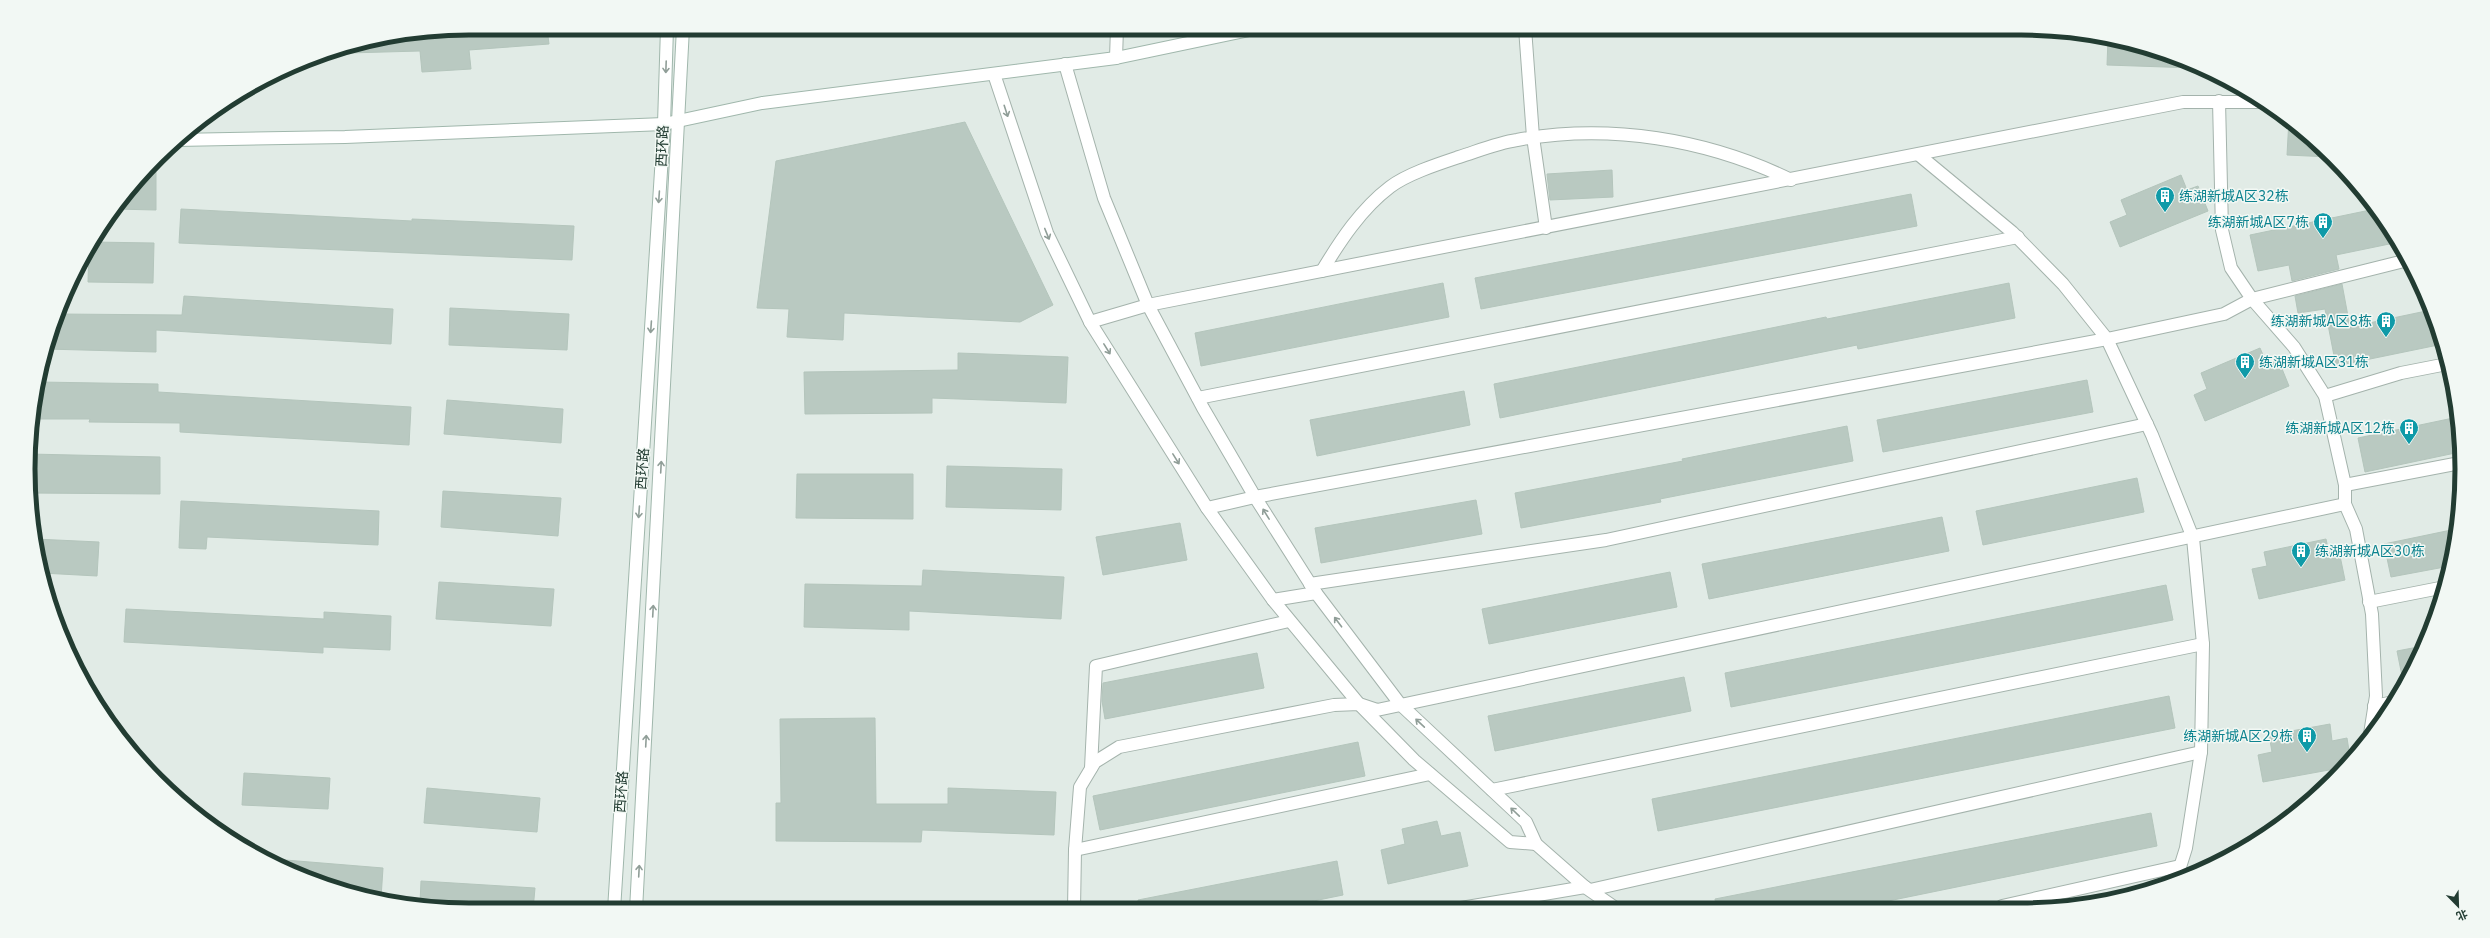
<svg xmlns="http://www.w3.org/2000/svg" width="2490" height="938" font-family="'IBM Plex Sans','Noto Sans SC',sans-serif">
<rect width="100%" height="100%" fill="#e1ebe6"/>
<g fill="#b9c9c1" stroke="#b4c5bc">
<path d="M469,28H547L549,44L469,50L471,69L422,72L420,51L348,53V46L383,36Z"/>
<path d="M2108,39L2135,43L2195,65L2194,68L2107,65Z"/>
<path d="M2289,119H2290L2330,157L2287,155Z"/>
<path d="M965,122L1053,305L1020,322L844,313L843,340L787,337L789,309L757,308L776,161Z"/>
<path d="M1612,170L1613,197L1550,200L1547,174Z"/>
<path d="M144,172H156V210L115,209Z"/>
<path d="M2181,175L2187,190L2198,186L2208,211L2120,247L2110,222L2127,215L2121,200Z"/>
<path d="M1911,194L1917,226L1481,309L1475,278Z"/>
<path d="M181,209L412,221V219L574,226L572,260L179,243Z"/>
<path d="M2375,209L2399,242L2336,255L2339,269L2292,281L2289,265L2258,271L2250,235Z"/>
<path d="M92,242L154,243L153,283L88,282L89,246Z"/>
<path d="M1443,283L1449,317L1201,366L1195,333Z"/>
<path d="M2009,283L2015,318L1858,349L1857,345L1500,418L1494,384L1826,317L1827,319Z"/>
<path d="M2342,284L2350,327L2431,310L2439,327L2443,344L2336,366L2325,309L2298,313L2295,296Z"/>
<path d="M184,296L393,309L391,344L156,330V352L46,349L51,327L58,314L182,315Z"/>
<path d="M450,308L569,314L567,350L449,345Z"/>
<path d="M2260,348L2267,364L2278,359L2289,386L2205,421L2194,395L2207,389L2201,373Z"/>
<path d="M958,353L1068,357L1066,403L932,398V413L805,414L804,372L958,370Z"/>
<path d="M2087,380L2093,412L1883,452L1877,420Z"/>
<path d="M39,382L158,384V392L411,407L409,445L180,432V423L89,422L90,419H31Z"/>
<path d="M1464,391L1470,425L1317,456L1310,420Z"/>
<path d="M447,400L563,409L561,443L444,434Z"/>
<path d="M2458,417L2460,452L2365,472L2358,438Z"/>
<path d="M1847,426L1853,461L1660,499L1661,502L1521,528L1515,493L1683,461L1682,459Z"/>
<path d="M29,454L160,457V494L30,493Z"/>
<path d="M947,466L1062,469L1061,510L946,507Z"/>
<path d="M797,474H913V519L796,518Z"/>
<path d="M2137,478L2144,512L1983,545L1976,511Z"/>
<path d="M443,491L561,498L558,536L441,527Z"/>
<path d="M1476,500L1482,534L1321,563L1315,528Z"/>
<path d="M181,501L379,511L378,545L207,537L206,549L179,548Z"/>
<path d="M1942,517L1949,551L1709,599L1702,564Z"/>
<path d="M1180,523L1187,560L1103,575L1096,537Z"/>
<path d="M2456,529L2450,566L2391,577L2384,544Z"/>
<path d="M35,539L99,542L97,576L42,573Z"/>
<path d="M2326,539L2329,553L2339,551L2345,580L2259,599L2252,569L2267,566L2264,552Z"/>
<path d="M923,570L1064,577L1061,619L909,611V630L804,627L805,584L922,586Z"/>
<path d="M1670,572L1677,607L1489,644L1482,609Z"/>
<path d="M439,582L554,589L551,626L436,619Z"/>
<path d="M2166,585L2173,620L1731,707L1725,673Z"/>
<path d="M126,609L324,619V612L391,616L390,650L323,647V653L124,642Z"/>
<path d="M2423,646L2417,664L2404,686L2397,651Z"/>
<path d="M1257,653L1264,688L1105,719L1102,701L1103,683Z"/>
<path d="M1684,677L1691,711L1495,751L1488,716Z"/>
<path d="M2169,696L2175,728L1658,831L1652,799Z"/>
<path d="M875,718L876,804H948V788L1056,792L1054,835L922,830L921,842L776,841V803H781L780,719Z"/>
<path d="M2330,724L2332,741L2347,738L2350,757L2340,768L2263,782L2258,755L2272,752L2269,735Z"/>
<path d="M1358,742L1365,776L1100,830L1093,796Z"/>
<path d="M244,773L330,778L328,809L242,805Z"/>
<path d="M427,788L540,798L537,832L424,823Z"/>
<path d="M2151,813L2157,846L1859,907H1716L1715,899Z"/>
<path d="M1437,821L1441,836L1460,832L1468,866L1388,884L1381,850L1405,844L1402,829Z"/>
<path d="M273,859L383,868L381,898L355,895L274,865L272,863Z"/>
<path d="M1337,861L1343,895L1279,908H1138V900Z"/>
<path d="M421,881L535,888L533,910H469L420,903Z"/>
</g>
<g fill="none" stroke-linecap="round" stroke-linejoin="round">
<g stroke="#a4b3ac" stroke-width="14">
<g id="street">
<path d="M1525,28L1533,137L1546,228"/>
<path d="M1116,58L1117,28"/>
<path d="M1065,64L1104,198L1148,305L1203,408L1255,497L1316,593L1400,704L1526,822L1536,844L1585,887L1614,907"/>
<path d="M994,74L1047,233L1090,322L1207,508L1273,600L1359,704L1414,760L1510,842L1536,844"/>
<path d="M2219,101L2222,230L2231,268L2252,299L2294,347L2325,396L2345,485V504L2356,529L2372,614L2376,696L2370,734"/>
<path d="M1919,155L2012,232L2063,284L2107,339L2152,435L2193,538L2203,644L2201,752L2186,848L2176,880"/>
<path d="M1322,271C1340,241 1361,209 1390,187C1407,174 1438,164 1459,157C1478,151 1497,143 1517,140C1609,123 1707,139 1791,180"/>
<path d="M1090,322L1148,305L2183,102H2261"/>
<path d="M2325,396L2401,373L2447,364"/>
<path d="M1198,398L2018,237"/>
<path d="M2345,485L2460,463"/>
<path d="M1207,508L1255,497L2107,339L2224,314L2252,299L2408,260"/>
<path d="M1310,584L1606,540L2147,424"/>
<path d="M1273,600L1316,593"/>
<path d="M2369,602L2445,587"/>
<path d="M2374,706L2394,702"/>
<path d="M1091,768L1096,666L1289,621"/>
<path d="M1492,790L2203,644"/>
<path d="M1075,850L1430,774"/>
<path d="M1590,890L2201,752"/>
<path d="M2002,906L2180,866"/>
<path d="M1461,908L1585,887"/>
<path d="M1074,909L1075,850L1080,787L1095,762L1119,747L1334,705L1359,704L1377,710L2345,504"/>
</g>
</g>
<g stroke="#a0b7ac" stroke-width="14">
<g id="secondary">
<path d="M176,140L345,137L664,124L762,103L1116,58L1259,28"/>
<path d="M614,910L664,124L667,28"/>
<path d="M636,910L683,28"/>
</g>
</g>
<use href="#street" stroke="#fff" stroke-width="12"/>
<use href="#secondary" stroke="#fff" stroke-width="12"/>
</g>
<defs><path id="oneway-shaft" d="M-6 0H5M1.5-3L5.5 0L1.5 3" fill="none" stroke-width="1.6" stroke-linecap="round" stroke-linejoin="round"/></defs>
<g stroke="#909e98">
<use href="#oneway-shaft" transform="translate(666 67) rotate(92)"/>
<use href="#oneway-shaft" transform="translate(1006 111) rotate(72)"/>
<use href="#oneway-shaft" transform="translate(659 197) rotate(94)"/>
<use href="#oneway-shaft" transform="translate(1047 234) rotate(68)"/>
<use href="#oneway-shaft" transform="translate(651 327) rotate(94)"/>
<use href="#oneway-shaft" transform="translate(1107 349) rotate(58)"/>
<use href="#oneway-shaft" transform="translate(1176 459) rotate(58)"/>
<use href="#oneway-shaft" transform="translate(661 467) rotate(-87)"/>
<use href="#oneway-shaft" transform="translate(639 512) rotate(94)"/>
<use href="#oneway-shaft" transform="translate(1266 514) rotate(-122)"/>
<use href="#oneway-shaft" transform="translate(653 611) rotate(-87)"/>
<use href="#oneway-shaft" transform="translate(1338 622) rotate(-127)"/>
<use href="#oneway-shaft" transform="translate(1420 723) rotate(-137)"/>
<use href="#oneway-shaft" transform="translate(646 741) rotate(-87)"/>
<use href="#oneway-shaft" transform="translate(1515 812) rotate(-136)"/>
<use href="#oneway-shaft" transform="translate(639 871) rotate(-87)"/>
</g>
<defs>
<g id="building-pin" transform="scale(1)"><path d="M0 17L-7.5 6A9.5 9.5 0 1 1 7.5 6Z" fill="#0f9aa8" stroke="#f2f8f4"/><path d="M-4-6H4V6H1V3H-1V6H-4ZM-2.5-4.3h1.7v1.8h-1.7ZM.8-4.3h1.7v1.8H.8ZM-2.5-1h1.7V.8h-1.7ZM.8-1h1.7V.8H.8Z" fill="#fff"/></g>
</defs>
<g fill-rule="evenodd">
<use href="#building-pin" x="2165" y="196"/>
<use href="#building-pin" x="2323" y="222"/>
<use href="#building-pin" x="2386" y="321"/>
<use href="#building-pin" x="2245" y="362"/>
<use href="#building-pin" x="2409" y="428"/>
<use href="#building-pin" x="2301" y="551"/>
<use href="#building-pin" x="2307" y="736"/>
</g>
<g text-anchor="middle" stroke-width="3" stroke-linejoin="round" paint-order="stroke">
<g font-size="14" fill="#223c32" stroke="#f2f8f4">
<text transform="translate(662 146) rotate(-87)" y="5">西环路</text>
<text transform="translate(642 469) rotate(-86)" y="5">西环路</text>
<text transform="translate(621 792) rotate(-86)" y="5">西环路</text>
</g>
<g font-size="14" fill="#0d838f" stroke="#f2f8f4" text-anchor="end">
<text x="2179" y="201" text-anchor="start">练湖新城A区32栋</text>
<text x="2309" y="227">练湖新城A区7栋</text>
<text x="2372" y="326">练湖新城A区8栋</text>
<text x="2259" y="367" text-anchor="start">练湖新城A区31栋</text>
<text x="2395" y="433">练湖新城A区12栋</text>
<text x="2315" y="556" text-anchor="start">练湖新城A区30栋</text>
<text x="2293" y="741">练湖新城A区29栋</text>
</g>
</g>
<path d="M0 0H2490V938H0ZM469 35H2021A434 434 0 0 1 2455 469V469A434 434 0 0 1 2021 903H469A434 434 0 0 1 35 469V469A434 434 0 0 1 469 35Z" fill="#f2f8f4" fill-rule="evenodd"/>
<path fill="none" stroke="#223c32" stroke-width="5" d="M469 35H2021A434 434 0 0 1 2455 469V469A434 434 0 0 1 2021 903H469A434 434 0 0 1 35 469V469A434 434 0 0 1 469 35Z"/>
<g transform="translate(2458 906) rotate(157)" stroke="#f2f8f4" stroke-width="3" paint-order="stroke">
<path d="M0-3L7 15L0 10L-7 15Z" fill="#223c32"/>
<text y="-6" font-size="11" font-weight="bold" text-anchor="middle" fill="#223c32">北</text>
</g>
</svg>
